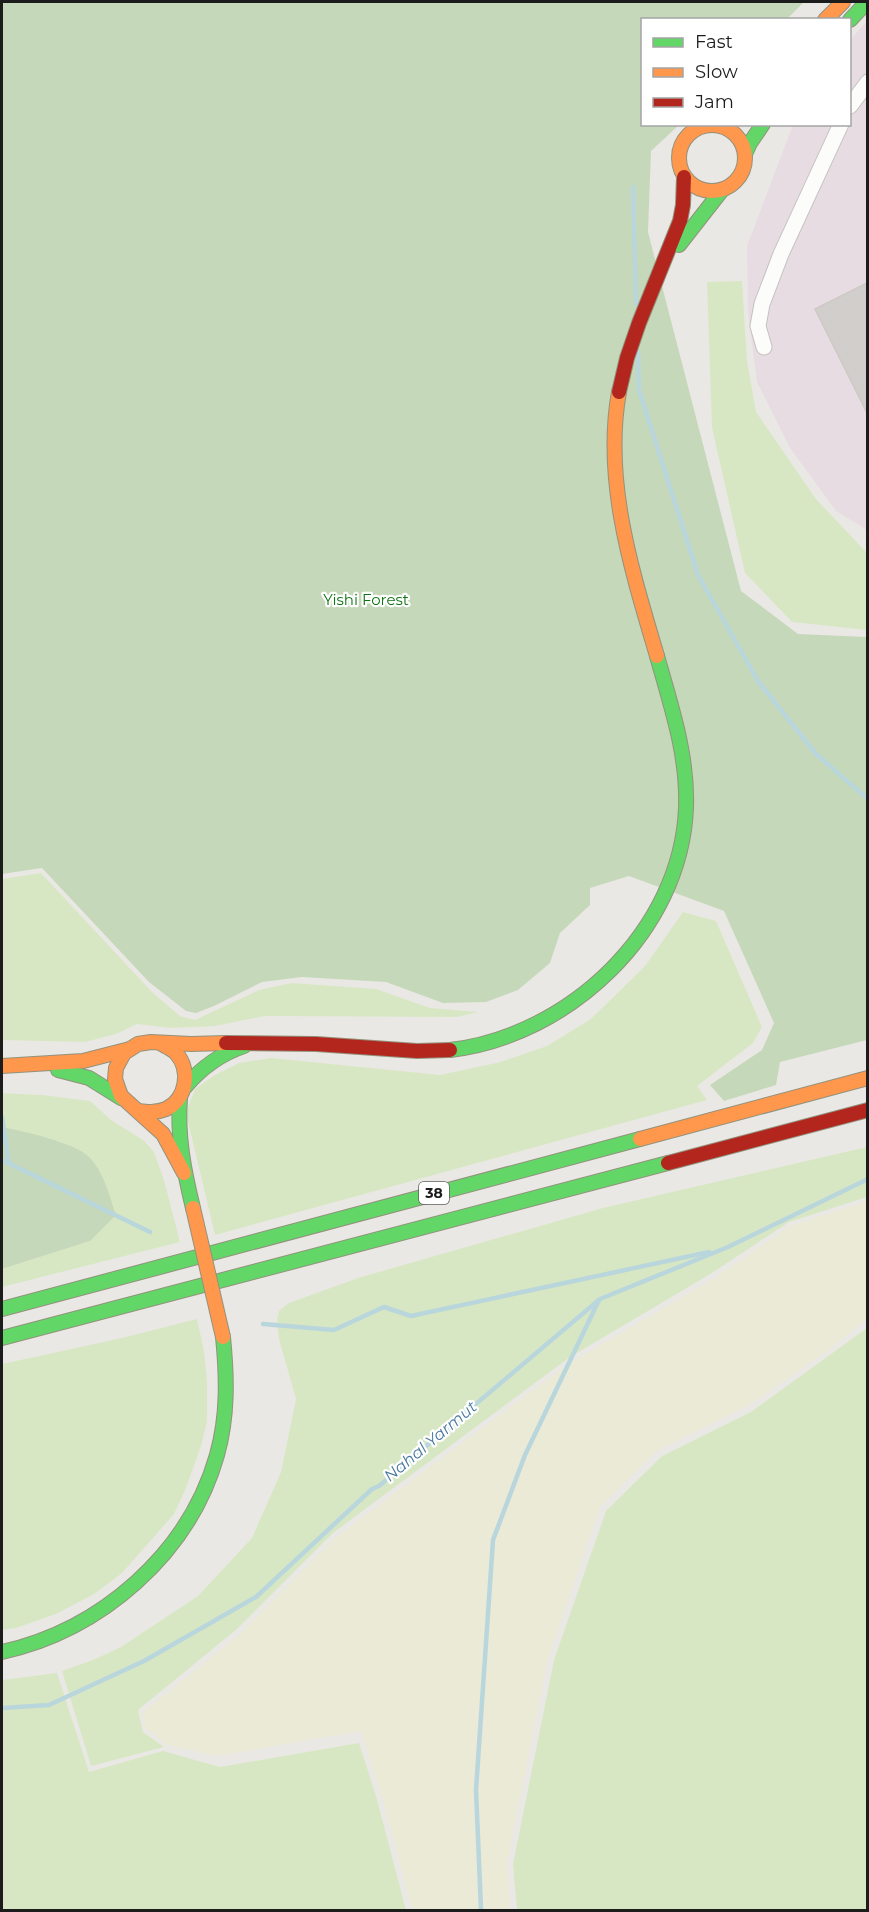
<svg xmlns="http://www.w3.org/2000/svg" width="869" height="1912" font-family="Montserrat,sans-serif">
<rect width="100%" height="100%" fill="#eae8e4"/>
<path fill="#e8dce3" d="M867,21V530L836,511L790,448L757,382L748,312L747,246L793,125L850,124V40Z"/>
<path fill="#eaead7" d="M867,1201V1319L830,1349L748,1406L658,1450L600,1507L548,1659L507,1863L510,1910H412L383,1801L361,1731L217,1756L167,1745L146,1729L142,1713L240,1634L335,1538L568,1364L713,1279L790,1226Z"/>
<g fill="#d8e7c3">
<path d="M742,281L747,361L756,412L816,499L867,553V630L792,622L745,573L712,428L707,282Z"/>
<path d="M41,873L152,992L180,1016L195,1020L259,990L292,983L376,989L430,1008L478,1012L457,1017L265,1016L215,1026L172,1028L137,1024L116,1034L85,1042L2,1040V879Z"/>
<path d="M683,912L716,921L762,1027L753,1043L697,1086L707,1100L215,1235L186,1113L195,1089L215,1075L239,1063L271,1058L440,1075L501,1062L547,1046L591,1019L645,966Z"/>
<path d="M2,1093L42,1095L90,1101L111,1120L143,1140L154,1152L164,1180L180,1242L2,1287V1269L90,1241L64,1143L2,1127Z"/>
<path d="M867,1147V1197L789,1222L712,1273L570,1357L333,1533L237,1629L138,1710L143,1732L164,1747L91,1766L62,1671L93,1660L121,1647L198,1596L252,1538L281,1472L296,1399L279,1339L277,1321L279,1311L289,1303L358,1278L603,1208Z"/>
<path d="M197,1319L204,1351L207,1381V1422L201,1446L186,1488L174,1514L122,1573L94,1594L56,1614L16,1628L2,1630V1364L122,1338Z"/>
<path d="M867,1328V1910H517L513,1864L554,1660L606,1511L662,1456L751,1412Z"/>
<path d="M57,1673L89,1772L163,1751L220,1767L359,1743L376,1796L406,1910H2V1680Z"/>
</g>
<g fill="#c6d8ba">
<path d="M2,2H804L787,19L642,20V124L679,125L651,151L648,232L741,591L798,634L867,637V1040L780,1062L776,1085L724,1101L710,1085L762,1050L774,1023L724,911L629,876L590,888V905L560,933L550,963L518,990L486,1002L443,1003L386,982L302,977L262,982L214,1006L196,1013L186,1011L149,982L42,868L2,874Z"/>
<path d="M2,1127C22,1131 74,1142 89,1157C104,1172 109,1195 116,1215L90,1241L2,1269Z"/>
</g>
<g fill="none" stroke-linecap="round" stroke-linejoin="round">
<g stroke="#b8d6dc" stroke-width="4.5">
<path d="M633,187L636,304"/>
<path d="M638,352L639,390L698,575L758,681L816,754L868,799"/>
<path d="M2,1117L9,1163"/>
<path d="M2,1160L150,1232"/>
<path d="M263,1324L334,1330L384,1307L411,1316L709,1252"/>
<path d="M2,1708L49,1705L144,1661L256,1597L372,1489L379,1486L600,1299L728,1247L868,1179"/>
<path d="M481,1910L476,1790L493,1540L525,1455L599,1300"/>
</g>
</g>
<path fill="#d1cecb" stroke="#cdc9c5" stroke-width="1.5" d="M867,283V413L815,309Z"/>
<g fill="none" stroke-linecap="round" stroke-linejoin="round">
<g stroke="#c3c2c0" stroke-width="17">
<g id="street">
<path d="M850,106L868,82"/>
<path d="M764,347L758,326L762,304L781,254L841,124"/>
</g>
</g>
<g stroke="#92927d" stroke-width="16">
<g id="fast">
<path d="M850,20L867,2"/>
<path d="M745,154L750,143L763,124"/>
<path d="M679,245L722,190"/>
<path d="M450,1050C569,1036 681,931 686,808C688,755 671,706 657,656"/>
<path d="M58,1070L89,1078L121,1098"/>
<path d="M185,1087C202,1067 220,1054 244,1046"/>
<path d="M180,1098C177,1136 184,1171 193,1208"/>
<path d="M2,1309L640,1139"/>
<path d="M2,1338L668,1163"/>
<path d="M2,1652C101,1630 189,1554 217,1455C228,1416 227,1377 223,1337"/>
</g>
</g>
<g stroke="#92927d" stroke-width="16">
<g id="slow">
<path d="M825,20L843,2"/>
<circle cx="712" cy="158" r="33"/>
<path d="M619,392C603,481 632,571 657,656"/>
<path d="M2,1066L83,1061L130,1049"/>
<path d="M138,1111C148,1112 156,1113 166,1109C187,1099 191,1070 176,1053C172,1049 165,1046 160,1043"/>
<path d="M640,1139L868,1078"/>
<path d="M184,1173L163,1134L121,1096L115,1079L116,1068L124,1053L138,1044L151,1042L191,1044L226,1043"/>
</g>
</g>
<g stroke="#92927d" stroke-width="16">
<g id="jam">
<path d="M619,392L627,358L639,323L680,221L683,205L684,177"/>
<path d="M226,1043L316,1044L417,1051L450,1050"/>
<path d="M668,1163L868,1110"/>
</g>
</g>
<use href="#street" stroke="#fcfcfb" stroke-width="15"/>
<use href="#fast" stroke="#63d668" stroke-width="14"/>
<use href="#slow" stroke="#ff974d" stroke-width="14"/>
<use href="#jam" stroke="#b3261e" stroke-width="14"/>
<g stroke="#92927d" stroke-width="16" stroke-linecap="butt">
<path id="slow-bridge" d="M193,1208L223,1337"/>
</g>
<use href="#slow-bridge" stroke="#ff974d" stroke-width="14"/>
</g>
<g text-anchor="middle" stroke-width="4.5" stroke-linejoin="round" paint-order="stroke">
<rect fill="#fff" stroke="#606060" stroke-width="1.5" x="419" y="1182" width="30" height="22" rx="4.5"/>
<g font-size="14" font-weight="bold" fill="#1c1c1c">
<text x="434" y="1198">38</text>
</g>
<g font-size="15" fill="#0f7414" stroke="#fff">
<text x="366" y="605">Yishi Forest</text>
</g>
<g font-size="16" font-style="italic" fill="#4978a0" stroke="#fff">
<text transform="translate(430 1441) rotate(-40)" y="6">Nahal Yarmut</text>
</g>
</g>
<rect width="869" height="1912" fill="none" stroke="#1c1c1c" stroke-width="6"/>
<rect x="641" y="18" width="210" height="108" fill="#ffffff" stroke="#a4a4a4" stroke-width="1.5"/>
<rect x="653" y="38" width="30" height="9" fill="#63d668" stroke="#a4a4a4" stroke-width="1.5"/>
<text x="695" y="48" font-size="18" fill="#1c1c1c">Fast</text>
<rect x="653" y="68" width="30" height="9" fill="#ff974d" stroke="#a4a4a4" stroke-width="1.5"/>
<text x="695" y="78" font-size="18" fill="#1c1c1c">Slow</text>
<rect x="653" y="98" width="30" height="9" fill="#b3261e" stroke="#a4a4a4" stroke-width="1.5"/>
<text x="695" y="108" font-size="18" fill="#1c1c1c">Jam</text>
</svg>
